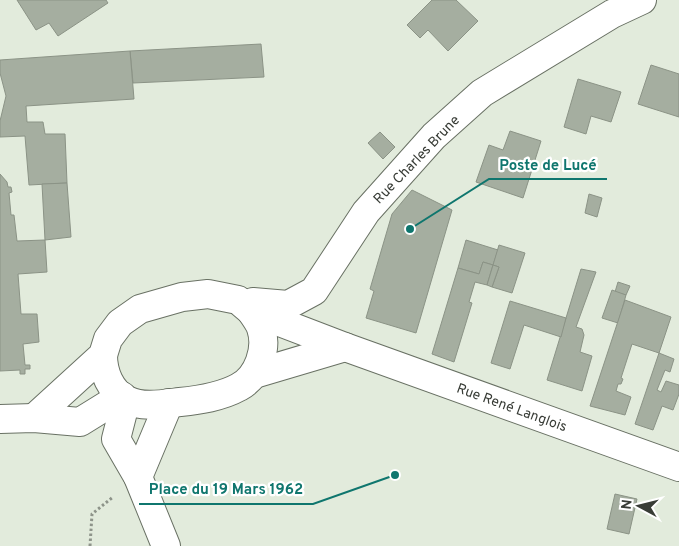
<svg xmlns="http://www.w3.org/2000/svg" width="679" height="546" font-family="Overpass,sans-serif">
<rect width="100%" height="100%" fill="#e2ebdc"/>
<g fill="#a5aea0" stroke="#8b9386">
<path d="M17,0H106L108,3L58,36L49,23L36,30Z"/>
<path d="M432,0H456L478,21L448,51L428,30L420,38L407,25Z"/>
<path d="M261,44L264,77L133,83L130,51Z"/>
<path d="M130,51L134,99L26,106L27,122H43L45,134H65L67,183L29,185L25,136L0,137V121L6,96L0,73V60Z"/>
<path d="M651,65L679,74V117L638,104Z"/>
<path d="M578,79L621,92L611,122L591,116L586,134L564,127Z"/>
<path d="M510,131L541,141L523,198L476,182L489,145L503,150Z"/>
<path d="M380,132L395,147L383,159L368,143Z"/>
<path d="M0,174L7,182L8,187H11L12,192L9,193L11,215H14L17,241L45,240L47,272L18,274L21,314H37L39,342L23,344L25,365H30V369H25V374H20V370L0,371Z"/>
<path d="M67,183L71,237L45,240L42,184Z"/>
<path d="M412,190L452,210L416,333L366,318L374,291L370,289L392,214Z"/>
<path d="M589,194L602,198L597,217L585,213Z"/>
<path d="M466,240L498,250L493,265L483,262L479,274L458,268Z"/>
<path d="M499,245L525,253L512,293L492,287L499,267L493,265Z"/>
<path d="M483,262L493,265L487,285L475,282L469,302L472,303L454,362L432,354L458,268L479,274Z"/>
<path d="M493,265L499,267L492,287L487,285Z"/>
<path d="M581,269L596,272L576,327L582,329L584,335L580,352L592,356L582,391L547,380Z"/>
<path d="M618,282L630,286L626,295L615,292Z"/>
<path d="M612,290L626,295L618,323L602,318Z"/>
<path d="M625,300L671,317L659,353L632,344L621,378L623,379L621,384H618L616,391L631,397L625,415L590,406Z"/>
<path d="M510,301L566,318L561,337L524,325L510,369L491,363Z"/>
<path d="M659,353L674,359L670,372L665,370L657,390L661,392L666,381L679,385V394L673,410L662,406L653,430L635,424Z"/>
<path d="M615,494L637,499L629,534L607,529Z"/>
</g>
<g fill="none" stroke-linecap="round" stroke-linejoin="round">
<g stroke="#697164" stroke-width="30">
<g id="minor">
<path d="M253,302L288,305L314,291L366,212L434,136L482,93L612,14L642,0"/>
<path d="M103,355C103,372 110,391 127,400C142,408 163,404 180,402C199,400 221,397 239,387C258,377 268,349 261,328C259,322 254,316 251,311"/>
<path d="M254,374L345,347"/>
<path d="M126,400L116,439L138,477L166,546"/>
<path d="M34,418L103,355L108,339L120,323L140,309L182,297L208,294L238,300L251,311L345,347L679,467"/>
<path d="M0,419L34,418L80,422L122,396"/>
<path d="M138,477L169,403"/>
</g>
</g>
<path stroke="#8e948a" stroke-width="3" stroke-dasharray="2.5 2.5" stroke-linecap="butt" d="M90,546L92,514L113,497"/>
<use href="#minor" stroke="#fff" stroke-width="28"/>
</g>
<g text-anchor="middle" stroke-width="4.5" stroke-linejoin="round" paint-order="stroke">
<g font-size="14" fill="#383c36" stroke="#fff">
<text transform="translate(416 159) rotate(-46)" y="5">Rue Charles Brune</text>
<text transform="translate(512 407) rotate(20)" y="5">Rue René Langlois</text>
</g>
</g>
<path fill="none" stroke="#0f766e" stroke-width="2" d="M410 229L489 179H607M395 475L313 504H139"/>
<g fill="#0f766e" stroke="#fff" stroke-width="2">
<circle cx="410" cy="229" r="5"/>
<circle cx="395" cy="475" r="5"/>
</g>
<g font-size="15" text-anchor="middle" font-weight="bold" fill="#0f766e" stroke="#fff" stroke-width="4.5" stroke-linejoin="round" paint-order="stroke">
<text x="548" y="170">Poste de Lucé</text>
<text x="226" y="494">Place du 19 Mars 1962</text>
</g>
<g transform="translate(639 506) rotate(277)" stroke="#ffffff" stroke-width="4" paint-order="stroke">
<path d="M0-4L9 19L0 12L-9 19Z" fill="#383c36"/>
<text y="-8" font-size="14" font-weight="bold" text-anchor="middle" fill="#383c36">N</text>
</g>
</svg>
